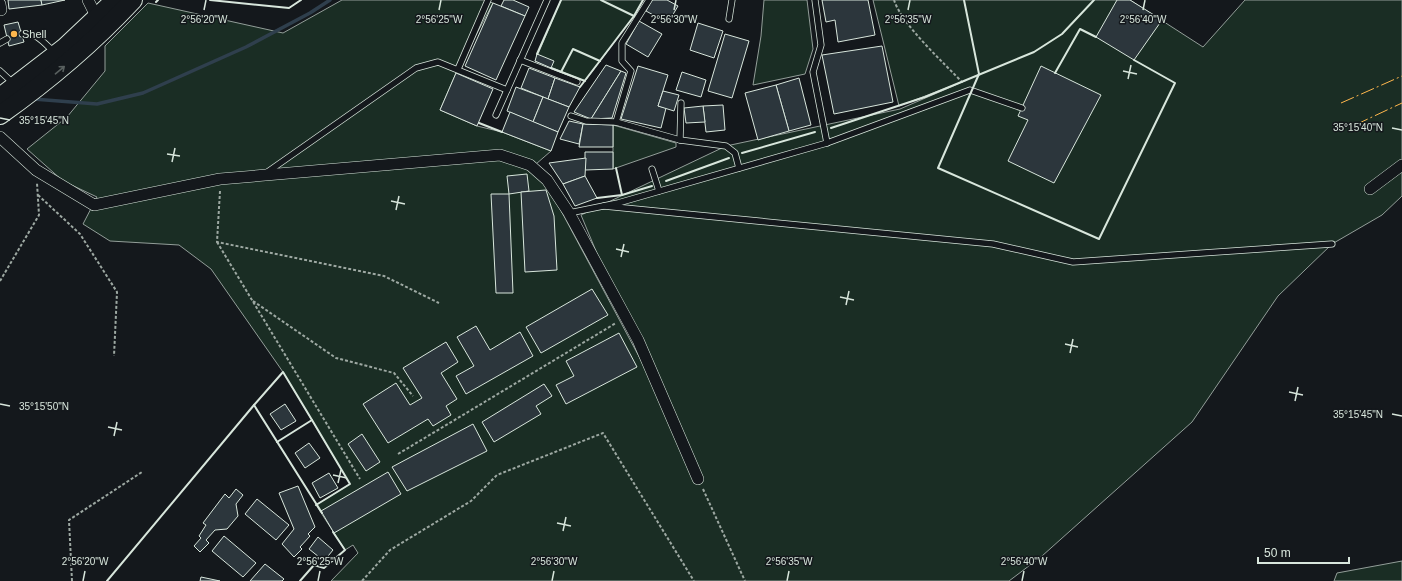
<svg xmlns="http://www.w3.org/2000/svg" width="1402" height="581" font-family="Helvetica,sans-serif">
<rect width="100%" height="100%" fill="#14181c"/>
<g fill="#1a2d24" stroke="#939e99">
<path d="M342,0H484L493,3L456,73L440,110L477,126L502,132L551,151L536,164L643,364L581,215L726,146L900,109L967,80L899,106L873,0H1130L1203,47L1245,0H1402V196L1382,215L1332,244L1278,296L1192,422L1042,556L1009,581H331L358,553L353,545L345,550L316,505L350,484L283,372L211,269L179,245L110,241L83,224L97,197L63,181L27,149L67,117L105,71V46L148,3L283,33Z"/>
<path d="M561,0H643L634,16L585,81L535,61Z"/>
<path d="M764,0H807L813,49L805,74L753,85L761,36Z"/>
<path d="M613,125L676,143V147L613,169Z"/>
<path d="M1402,561V581H1334L1337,573Z"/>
</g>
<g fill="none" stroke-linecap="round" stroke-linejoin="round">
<path stroke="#2f3f4d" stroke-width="3.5" d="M33,99L97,104L143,93L246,47L310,13L330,0"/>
</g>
<g fill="#2c363c" stroke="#d8e6dc">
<path d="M8,0H41L42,5L9,9Z"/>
<path d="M41,0H65L42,5Z"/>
<path d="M504,0H513L529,7L525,16L501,6Z"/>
<path d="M652,0H667L678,6L668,23L646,11Z"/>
<path d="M822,0H868L875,35L838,42L835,20L826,22Z"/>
<path d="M1117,0H1130L1162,20L1134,60L1096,37Z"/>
<path d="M493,3L525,16L496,80L465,66Z"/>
<path d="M639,21L662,34L648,57L626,44Z"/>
<path d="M18,22L24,42L9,46L4,25Z"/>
<path d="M698,23L723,31L714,58L690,50Z"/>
<path d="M725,34L749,41L732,98L708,91Z"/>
<path d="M882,46L893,102L834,114L822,55Z"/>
<path d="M537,54L554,61L551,68L535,61Z"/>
<path d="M606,65L621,71L591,119L574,112Z"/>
<path d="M638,66L668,75L658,106L666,108L661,128L621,119Z"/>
<path d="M1041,66L1101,95L1054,183L1008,161L1028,120L1018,116Z"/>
<path d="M529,68L555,78L548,99L521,88Z"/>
<path d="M621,71L626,73L612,118L591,119Z"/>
<path d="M682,72L706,80L701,97L676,90Z"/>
<path d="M456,73L493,89L477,126L440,110Z"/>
<path d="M555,78L580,87L569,107L548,99Z"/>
<path d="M799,78L811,125L789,131L776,85Z"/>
<path d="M776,85L789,131L758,140L745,93Z"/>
<path d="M516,87L543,97L533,122L507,111Z"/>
<path d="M663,91L679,95L674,111L658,106Z"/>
<path d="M543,97L569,107L558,132L533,122Z"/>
<path d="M723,105L725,130L706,132L703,106Z"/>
<path d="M703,106L705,122L686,123L684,108Z"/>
<path d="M510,112L558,132L551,151L502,132Z"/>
<path d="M569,121L583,124L579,144L560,139Z"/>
<path d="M583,124L613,125V147H579Z"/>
<path d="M585,152H613V169L585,170Z"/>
<path d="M586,158L585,176L563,184L549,163Z"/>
<path d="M527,174L529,191L509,194L507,176Z"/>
<path d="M585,176L597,198L575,206L563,184Z"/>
<path d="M546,190L554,216L557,270L525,272L521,192Z"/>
<path d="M491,194H509L513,293H496Z"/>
<path d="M592,289L608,315L541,353L526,327Z"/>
<path d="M476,326L490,350L520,332L533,356L466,394L456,376L474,366L457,337Z"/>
<path d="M619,333L637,367L566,404L556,385L574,376L566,361Z"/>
<path d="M446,342L458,362L441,373L457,399L446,406L451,415L433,426L428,419L388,443L363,404L396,383L410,405L422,398L403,368Z"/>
<path d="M544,384L552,396L536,406L541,414L494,442L482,422Z"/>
<path d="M285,404L296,421L281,430L270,414Z"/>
<path d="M473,424L487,451L407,491L392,467Z"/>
<path d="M362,434L380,462L366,471L348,444Z"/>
<path d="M309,443L320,458L305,468L295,453Z"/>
<path d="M388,472L401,494L334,533L321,511Z"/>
<path d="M329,473L338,488L320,498L312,483Z"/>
<path d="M298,486L315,527L308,534L310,536L300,547L302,549L294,557L282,544L294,529L279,493Z"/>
<path d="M236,489L243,495L236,504L238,516L227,529L215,530L206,540L209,543L200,552L194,546L201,538L199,536L206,525L203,523L225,494L229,498Z"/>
<path d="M257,499L289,525L276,540L245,514Z"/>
<path d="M224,536L256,563L243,577L212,551Z"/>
<path d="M318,537L333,550L324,561L309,549Z"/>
<path d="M265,564L284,579L282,581H250Z"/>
<path d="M201,577L220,581H200Z"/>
</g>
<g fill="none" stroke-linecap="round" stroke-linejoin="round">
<g stroke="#d8e6dc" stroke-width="7">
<g id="service">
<path d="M815,0L821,45L813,72L827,143"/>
<path d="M729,19L732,0"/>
<path d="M22,34C35,30 46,45 55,53"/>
<path d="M0,43L7,39"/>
<path d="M520,60L577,82"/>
<path d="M458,69L488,0"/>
<path d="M0,71L13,83"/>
<path d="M496,115L547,0"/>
<path d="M571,116L586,121L616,122L631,71L622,61V43L649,0"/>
<path d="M616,122L680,140L726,146L735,153L739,168"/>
<path d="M680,140L681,103"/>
<path d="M652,169L659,191"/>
<path d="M266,173L416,68L438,62L507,90"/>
<path d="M604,206L993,244L1073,262L1332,244"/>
<path d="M569,213L618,203L827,143L970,90L1022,108"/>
</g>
</g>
<g stroke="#d8e6dc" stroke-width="12">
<g id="minor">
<path d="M88,0L97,18"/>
<path d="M0,4L1,10"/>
<path d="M0,137L36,170L94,205L220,179L500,155L530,165L547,180L569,213L638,340L698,479"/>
<path d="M1370,189L1402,165"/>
</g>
</g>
<g stroke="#d8e6dc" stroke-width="20">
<g id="trunk">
<path d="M0,97L64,48L115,0"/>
<path d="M0,115C48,81 93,43 133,0"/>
</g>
</g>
<g stroke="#9da8a2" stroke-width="2" stroke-dasharray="3 2" stroke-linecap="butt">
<path d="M894,0C902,25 944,63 963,83"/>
<path d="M220,191L217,242L384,276L439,303"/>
<path d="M38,195L80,234L117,292L114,356"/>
<path d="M217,242L360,479"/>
<path d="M0,281L39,215L37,183"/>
<path d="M253,301L336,358L394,373L413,396"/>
<path d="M398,454L616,323"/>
<path d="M703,489L745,581"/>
<path d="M72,581L69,520L142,472"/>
<path d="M362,581L390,550L471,501L497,475L603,433L694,581"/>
</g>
<use href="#service" stroke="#14181c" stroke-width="5.5"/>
<use href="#minor" stroke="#14181c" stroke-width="11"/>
<use href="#trunk" stroke="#14181c" stroke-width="18"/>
<g stroke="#d8e6dc" stroke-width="2">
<path d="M210,0L289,8L301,0"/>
<path d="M601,0L634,16"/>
<path d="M964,0L979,74L938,168L1099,239L1175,83L1134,60"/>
<path d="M156,2L158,0"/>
<path d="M537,54L561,0"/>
<path d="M551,68L585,81"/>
<path d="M561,72L573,49L600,61"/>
<path d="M1055,73L1080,29L1096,37"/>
<path d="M580,87L634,16L643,0"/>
<path d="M479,123L502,132"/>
<path d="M831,128L925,97L1034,52L1062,34L1094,0"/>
<path d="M742,153L815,132"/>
<path d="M616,168L622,195"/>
<path d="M666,181L729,158"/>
<path d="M597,198L622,195L652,186"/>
<path d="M254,405L283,372L312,420L277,442"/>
<path d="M312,420L350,484L316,505"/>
<path d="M107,581L254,405L322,513"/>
<path d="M300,581L314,565L324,568L345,550L333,532"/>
</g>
<g stroke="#ffb74d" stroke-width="1" stroke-dasharray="14 3 2 3" stroke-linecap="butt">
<path d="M1341,103L1402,76"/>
<path d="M1355,125L1402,103"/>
</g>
</g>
<defs><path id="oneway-shaft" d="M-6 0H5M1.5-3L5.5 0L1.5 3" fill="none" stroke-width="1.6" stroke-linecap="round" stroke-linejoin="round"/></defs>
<use stroke="#59605f" href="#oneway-shaft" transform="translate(60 70) rotate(-40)"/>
<path fill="none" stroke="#d8e6dc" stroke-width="1.5" d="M204,10L206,0M439,10L441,0M674,10L676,0M908,10L910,0M1143,10L1145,0M1123,71L1137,74M1128,79L1131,65M0,118L10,120M1392,128L1402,130M167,154L180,156M172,162L175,148M391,201L405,204M396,210L399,196M616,249L629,252M621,257L624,244M840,297L854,300M846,305L849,291M1065,344L1078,347M1070,353L1073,339M1289,392L1303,395M1295,401L1298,387M0,404L10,406M1392,414L1402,416M108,427L122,430M114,436L117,422M333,475L347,478M338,483L341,470M557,523L571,526M563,531L566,517M83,581L85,571M318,581L320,571M552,581L554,571M787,581L789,571M1022,581L1024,571"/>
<circle fill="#ffb74d" stroke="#14181c" stroke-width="1.5" cx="14" cy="34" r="4"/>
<g text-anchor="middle" stroke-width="3" stroke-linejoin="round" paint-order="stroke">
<g font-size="11" fill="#d8e6dc" stroke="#14181c" text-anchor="start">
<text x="22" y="38">Shell</text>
</g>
</g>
<g font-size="10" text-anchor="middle" fill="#d8e6dc" stroke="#14181c" stroke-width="3" stroke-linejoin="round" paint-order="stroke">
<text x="204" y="23">2°56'20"W</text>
<text x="439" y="23">2°56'25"W</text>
<text x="674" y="23">2°56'30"W</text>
<text x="908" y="23">2°56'35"W</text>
<text x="1143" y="23">2°56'40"W</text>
<text x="44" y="124">35°15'45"N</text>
<text x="1358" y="131">35°15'40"N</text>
<text x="44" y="410">35°15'50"N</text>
<text x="1358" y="418">35°15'45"N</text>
<text x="85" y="565">2°56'20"W</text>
<text x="320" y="565">2°56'25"W</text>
<text x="554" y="565">2°56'30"W</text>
<text x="789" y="565">2°56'35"W</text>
<text x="1024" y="565">2°56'40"W</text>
</g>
<path d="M1258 557v6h91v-6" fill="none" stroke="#d8e6dc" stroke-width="2"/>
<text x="1264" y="557" font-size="12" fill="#d8e6dc" stroke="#14181c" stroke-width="3" paint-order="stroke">50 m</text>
</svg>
